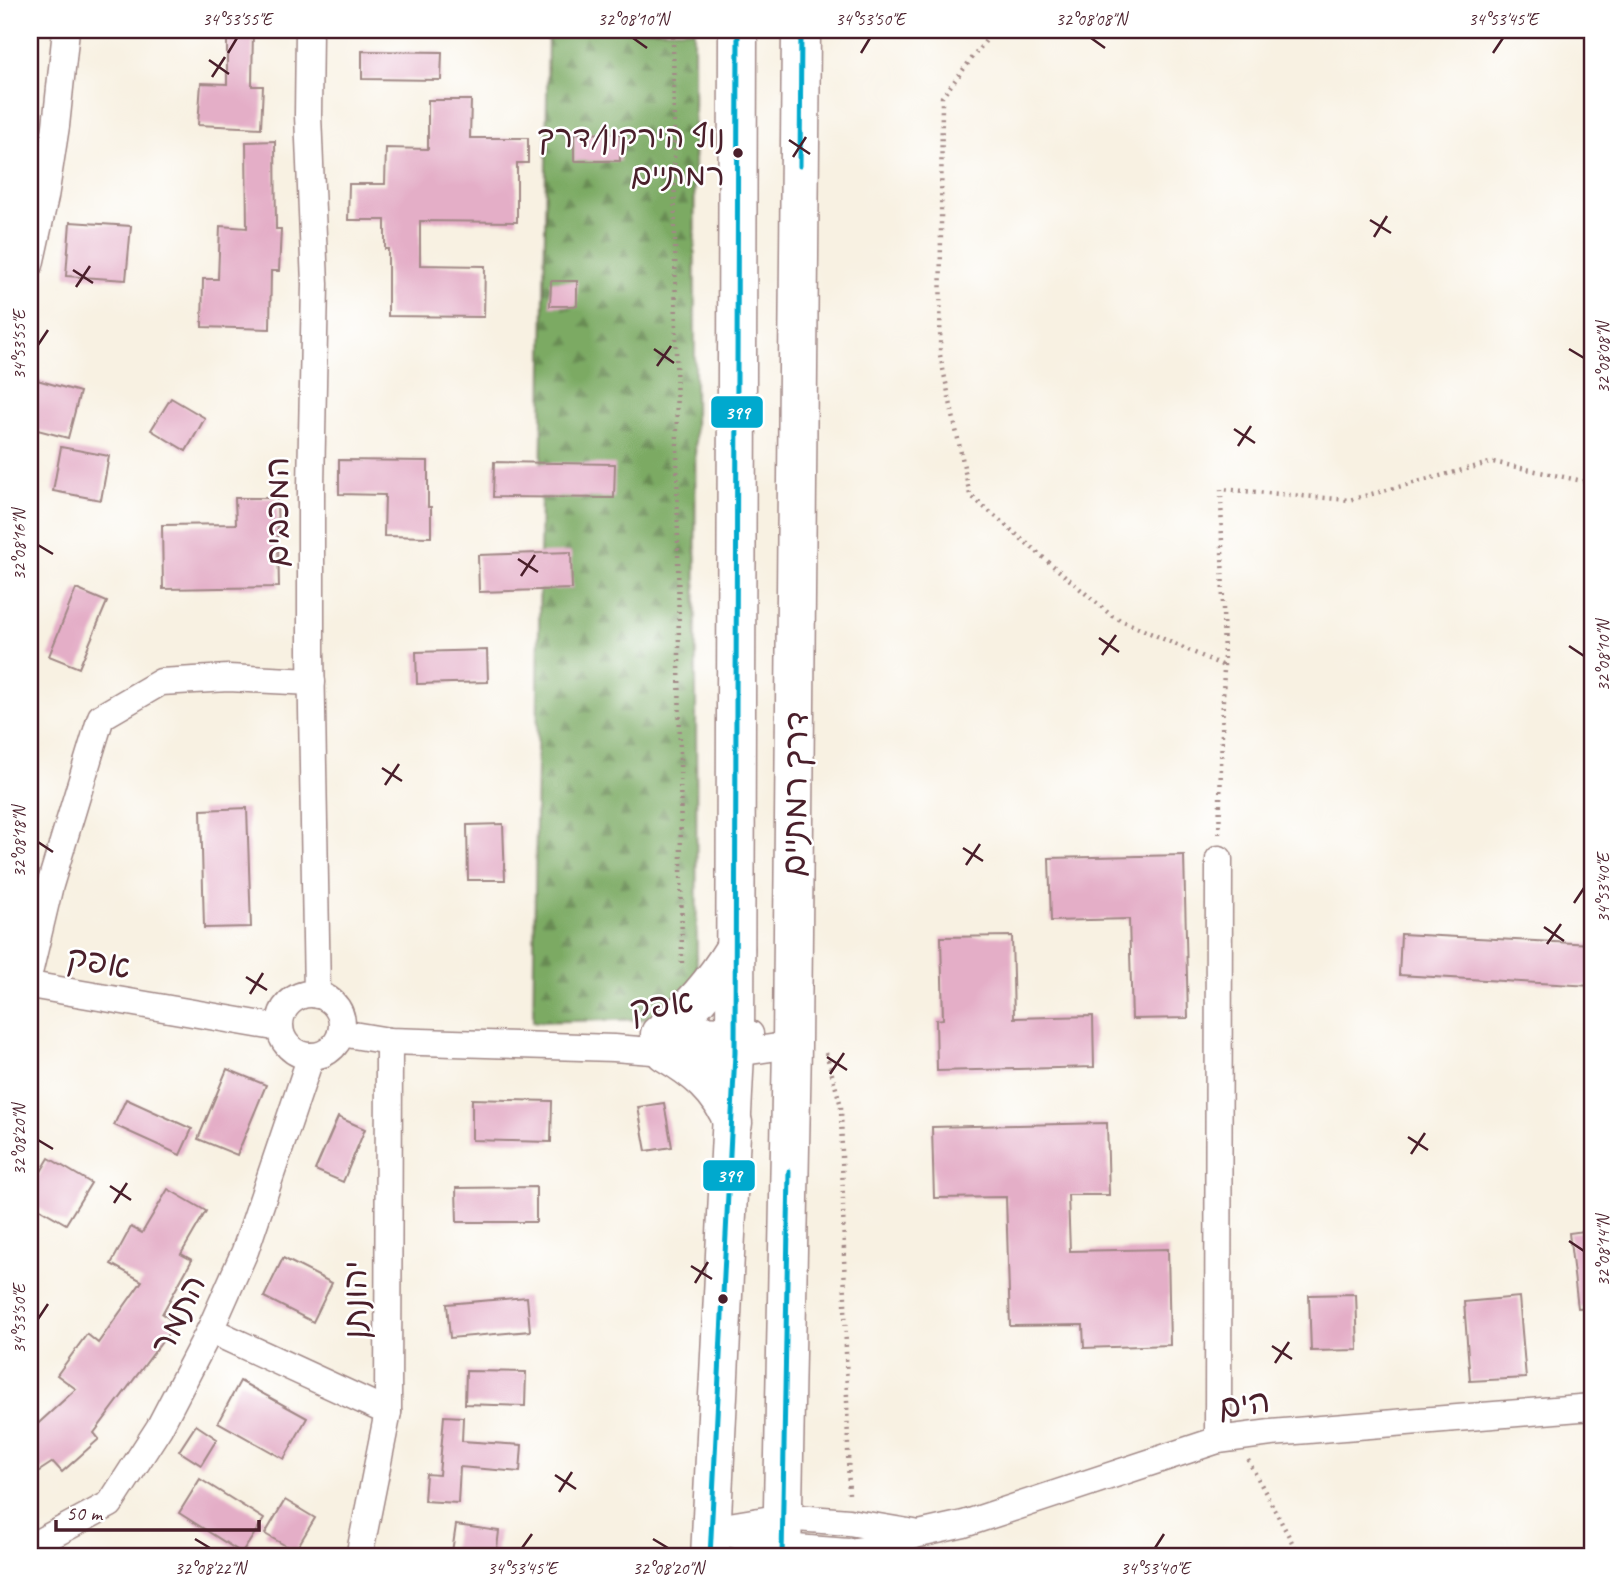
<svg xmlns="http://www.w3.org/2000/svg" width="1622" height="1587" font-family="Caveat,'Playpen Sans Hebrew',sans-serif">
<defs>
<pattern id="forest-firs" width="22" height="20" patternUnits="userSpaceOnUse" patternTransform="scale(1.75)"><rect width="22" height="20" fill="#7caa64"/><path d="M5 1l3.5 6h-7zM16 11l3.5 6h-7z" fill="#688a53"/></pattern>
</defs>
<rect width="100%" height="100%" fill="#fff"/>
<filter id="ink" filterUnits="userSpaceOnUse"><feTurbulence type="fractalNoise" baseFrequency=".0143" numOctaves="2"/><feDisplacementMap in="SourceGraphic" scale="14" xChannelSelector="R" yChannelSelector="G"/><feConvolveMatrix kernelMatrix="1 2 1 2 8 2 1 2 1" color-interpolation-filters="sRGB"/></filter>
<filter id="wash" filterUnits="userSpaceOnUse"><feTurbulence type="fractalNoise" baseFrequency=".00686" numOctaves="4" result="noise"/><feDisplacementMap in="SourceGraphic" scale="28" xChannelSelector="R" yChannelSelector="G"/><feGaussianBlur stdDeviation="1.57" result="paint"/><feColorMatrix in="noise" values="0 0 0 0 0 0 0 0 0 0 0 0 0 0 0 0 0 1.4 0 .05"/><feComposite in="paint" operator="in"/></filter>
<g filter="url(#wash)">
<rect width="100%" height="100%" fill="#f8f1e2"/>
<path fill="url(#forest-firs)" stroke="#636448" stroke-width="2" d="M548,30H694L697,1018L533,1022Z"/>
<g id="blocks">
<g fill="#e4aec7">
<path d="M227,30H253L252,86H263L261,128L198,125L201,83L227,84Z"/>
<path d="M362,51L442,52L441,80L362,79Z"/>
<path d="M428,100H471L470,138H528V163H517V222L420,221V265L485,266L484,317L388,316V249H385V220H348L349,184H385L386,148L428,149Z"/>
<path d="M574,133L620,134V161H574Z"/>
<path d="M275,141L276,229H281L279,271H271L270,329L202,327L203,279H218L220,226L247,228L246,142Z"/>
<path d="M70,222L131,226L126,280L66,276Z"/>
<path d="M551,281H577V306H550Z"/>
<path d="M30,378L80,392L68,438L30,428Z"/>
<path d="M171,398L205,418L186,451L151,430Z"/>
<path d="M61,447L109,456L101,500L53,491Z"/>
<path d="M339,460L428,461V507H431V537L384,536L385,495L339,494Z"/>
<path d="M494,462L615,464L614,498L493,497Z"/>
<path d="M235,498H277L279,587L163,589L162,525L236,524Z"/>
<path d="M571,552L572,589L479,592L478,555Z"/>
<path d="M76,589L107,602L79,668L49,656Z"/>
<path d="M487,650L488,682L417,684L416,652Z"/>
<path d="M247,808L251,927L204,928L201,810Z"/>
<path d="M503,824L505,880H468L467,825Z"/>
<path d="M1184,855L1188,1018L1132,1019L1129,919L1051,921L1049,858Z"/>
<path d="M1401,934L1592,944V986L1399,975Z"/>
<path d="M1012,936L1014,1018L1093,1016L1094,1067L937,1071L936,1020L943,1019L941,937Z"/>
<path d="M227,1069L266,1085L237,1155L198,1139Z"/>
<path d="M126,1099L192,1129L180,1155L114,1125Z"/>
<path d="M472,1099L552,1101L551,1142L472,1140Z"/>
<path d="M664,1103L672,1147L646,1151L638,1107Z"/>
<path d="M338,1117L365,1129L343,1182L315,1170Z"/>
<path d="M1107,1123L1109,1195H1068L1070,1251L1168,1249L1170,1345L1084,1348L1083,1325L1010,1326L1006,1197L934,1198L932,1127Z"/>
<path d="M49,1158L91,1183L66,1224L30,1203V1190Z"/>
<path d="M536,1187V1222H457L456,1188Z"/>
<path d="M168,1189L206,1211L181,1254L192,1260L162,1314L176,1323L94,1433L99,1439L62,1472L53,1462L30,1477V1431L76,1389L57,1375L87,1334L98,1343L142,1281L111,1264L131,1227L142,1233Z"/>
<path d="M1592,1230V1307L1578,1308L1569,1233Z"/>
<path d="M283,1258L332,1283L313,1322L264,1297Z"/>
<path d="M1356,1294L1358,1350L1311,1351L1309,1295Z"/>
<path d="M527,1297L530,1331L450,1338L447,1304Z"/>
<path d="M1519,1297L1526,1378L1470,1381L1464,1302Z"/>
<path d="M466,1371L526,1372L525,1406L465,1404Z"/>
<path d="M240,1381L307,1418L284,1459L218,1422Z"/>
<path d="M444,1416L463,1417L462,1441L522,1445L520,1472L460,1467L458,1503L424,1501L426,1474L439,1475Z"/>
<path d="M196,1425L217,1439L201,1465L179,1451Z"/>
<path d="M200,1479L264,1519L242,1553L179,1513Z"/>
<path d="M285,1500L315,1518L295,1551L265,1534Z"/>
<path d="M456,1525L499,1531L496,1557L452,1552Z"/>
</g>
</g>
</g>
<g filter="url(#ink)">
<use href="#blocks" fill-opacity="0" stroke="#a18886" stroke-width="2"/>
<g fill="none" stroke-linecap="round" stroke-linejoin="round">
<g stroke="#a18886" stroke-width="29">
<g id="minor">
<path d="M309,30L308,115L315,284L311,486V652L317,995"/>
<path d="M30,265L45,197L56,126L66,30"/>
<path d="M30,969L50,885L101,717L161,682L228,678L312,682"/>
<path d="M30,985L280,1028"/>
<circle cx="311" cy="1025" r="31"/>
<path d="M341,1033L389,1041L614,1048L665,1052L735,1053L792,1045"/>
<path d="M660,1034C689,1030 721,1026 750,1034"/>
<path d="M210,1330L388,1412"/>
<path d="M1218,1440L1219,859"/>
<path d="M723,1527L783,1517L849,1522L914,1533"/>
<path d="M712,1529L783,1547L848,1552L876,1548L919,1534L964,1524L1218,1440L1271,1433L1592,1407"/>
<path d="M30,1547L110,1504L159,1428L210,1330L245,1251L311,1056"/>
<path d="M359,1557L388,1412L389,1041"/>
</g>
</g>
<g stroke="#a18886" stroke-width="41">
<g id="primary">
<path d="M660,1034C691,1010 715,981 735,948"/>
<path d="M665,1052C696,1070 720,1089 733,1123"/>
<path d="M710,1557L735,1053L738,30"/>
<path d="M782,1557L792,1045L801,30"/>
</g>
</g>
<g stroke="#a18886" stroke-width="4.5" stroke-dasharray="2 5" stroke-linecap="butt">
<path d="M673,30L682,966"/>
<path d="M994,30L942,97L940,355L970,495L1112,616L1224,666"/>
<path d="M1219,834L1224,666L1221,489L1349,500L1493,462L1592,483"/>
<path d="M826,1053L841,1106L849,1497"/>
<path d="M1248,1460L1300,1557"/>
</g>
<use href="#minor" stroke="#fff" stroke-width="26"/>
<use href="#primary" stroke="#fff" stroke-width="38"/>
<g stroke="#fff" stroke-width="10">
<g id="bus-1">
<path d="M800,166L801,30"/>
<path d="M710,1557L735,1053L738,30"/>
<path d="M782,1557L789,1171"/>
</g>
</g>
<use href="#bus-1" stroke="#00a9ce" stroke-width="5"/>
</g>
</g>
<path fill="none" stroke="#4a1f2b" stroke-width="2.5" d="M633,38L647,48M1091,38L1105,48M228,53L237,38M861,53L870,38M1493,53L1503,38M209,60L229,74M212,77L225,57M789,140L810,154M793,157L806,137M1370,220L1391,233M1374,237L1387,216M73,270L93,283M76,287L90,266M38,345L48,330M654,349L674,363M1569,349L1584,358M657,366L671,346M1234,429L1255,443M1238,446L1251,426M38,545L53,554M518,559L538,572M521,576L535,555M1099,638L1119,652M1569,646L1584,656M1102,655L1116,635M382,768L402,781M385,785L399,764M38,842L53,852M963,848L983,861M966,865L980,844M1574,903L1584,888M1544,927L1564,941M1547,944L1561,924M246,977L267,990M250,994L263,973M827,1057L847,1070M830,1074L844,1053M1408,1137L1428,1150M38,1140L53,1149M1411,1154L1425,1133M110,1186L131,1200M114,1203L127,1183M1569,1241L1584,1251M691,1266L712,1279M695,1283L708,1262M38,1319L48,1304M1272,1346L1292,1359M1275,1363L1289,1342M555,1475L576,1489M559,1492L572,1472M195,1539L210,1548M653,1539L668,1548M522,1548L532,1534M1155,1548L1164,1534"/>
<g fill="#4a1f2b" stroke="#fff" stroke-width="2.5">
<circle cx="738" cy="153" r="6"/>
<circle cx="723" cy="1299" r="6"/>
</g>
<g text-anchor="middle" stroke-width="5" stroke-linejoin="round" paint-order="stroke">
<g font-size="31" fill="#4a1f2b" stroke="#fff" text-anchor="end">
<text x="725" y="147">נוף הירקון/דרך<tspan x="725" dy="38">רמתיים</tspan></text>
</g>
<g font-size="33" fill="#4a1f2b" stroke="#fff">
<text transform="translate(276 512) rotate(-90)" y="12">המכבים</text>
<text transform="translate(794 794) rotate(-89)" y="12">דרך רמתיים</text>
<text transform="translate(99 961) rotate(10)" y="12">אפק</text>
<text transform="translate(661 1004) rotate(-9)" y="12">אפק</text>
<text transform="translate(354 1300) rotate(-90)" y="12">יהונתן</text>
<text transform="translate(177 1314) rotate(-64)" y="12">התמר</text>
<text transform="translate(1244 1403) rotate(-8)" y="12">הים</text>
</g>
</g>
<g stroke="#fff" stroke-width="2.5">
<rect x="710" y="395" width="54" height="34" rx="7" fill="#00a9ce"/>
<rect x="702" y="1159" width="54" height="33" rx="7" fill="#00a9ce"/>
</g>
<g font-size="19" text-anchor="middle" font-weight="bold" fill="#fff">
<text x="737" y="419">399</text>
<text x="729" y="1182">399</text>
</g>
<rect width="1622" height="1587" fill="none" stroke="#fff" stroke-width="77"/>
<path d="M56 1520v10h203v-10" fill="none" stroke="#4a1f2b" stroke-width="3.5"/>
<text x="66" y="1520" font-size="21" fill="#4a1f2b" stroke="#ffffff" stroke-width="5" paint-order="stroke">50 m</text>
<rect x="38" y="38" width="1546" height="1510" fill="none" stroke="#4a1f2b" stroke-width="2.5"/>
<g font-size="18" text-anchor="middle" fill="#4a1f2b">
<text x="237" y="25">34°53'55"E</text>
<text x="633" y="25">32°08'10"N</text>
<text x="870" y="25">34°53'50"E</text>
<text x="1091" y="25">32°08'08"N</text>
<text x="1503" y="25">34°53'45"E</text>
<text transform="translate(19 345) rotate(-90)" y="6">34°53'55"E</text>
<text transform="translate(1603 358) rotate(-90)" y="6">32°08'08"N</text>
<text transform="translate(19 545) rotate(-90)" y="6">32°08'16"N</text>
<text transform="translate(1603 656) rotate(-90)" y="6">32°08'10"N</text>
<text transform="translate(19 842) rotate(-90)" y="6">32°08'18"N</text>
<text transform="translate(1603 888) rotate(-90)" y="6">34°53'40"E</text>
<text transform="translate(19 1140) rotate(-90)" y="6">32°08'20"N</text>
<text transform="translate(1603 1251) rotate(-90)" y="6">32°08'14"N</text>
<text transform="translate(19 1319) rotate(-90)" y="6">34°53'50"E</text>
<text x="210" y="1574">32°08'22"N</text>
<text x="522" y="1574">34°53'45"E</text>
<text x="668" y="1574">32°08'20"N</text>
<text x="1155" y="1574">34°53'40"E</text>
</g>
</svg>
